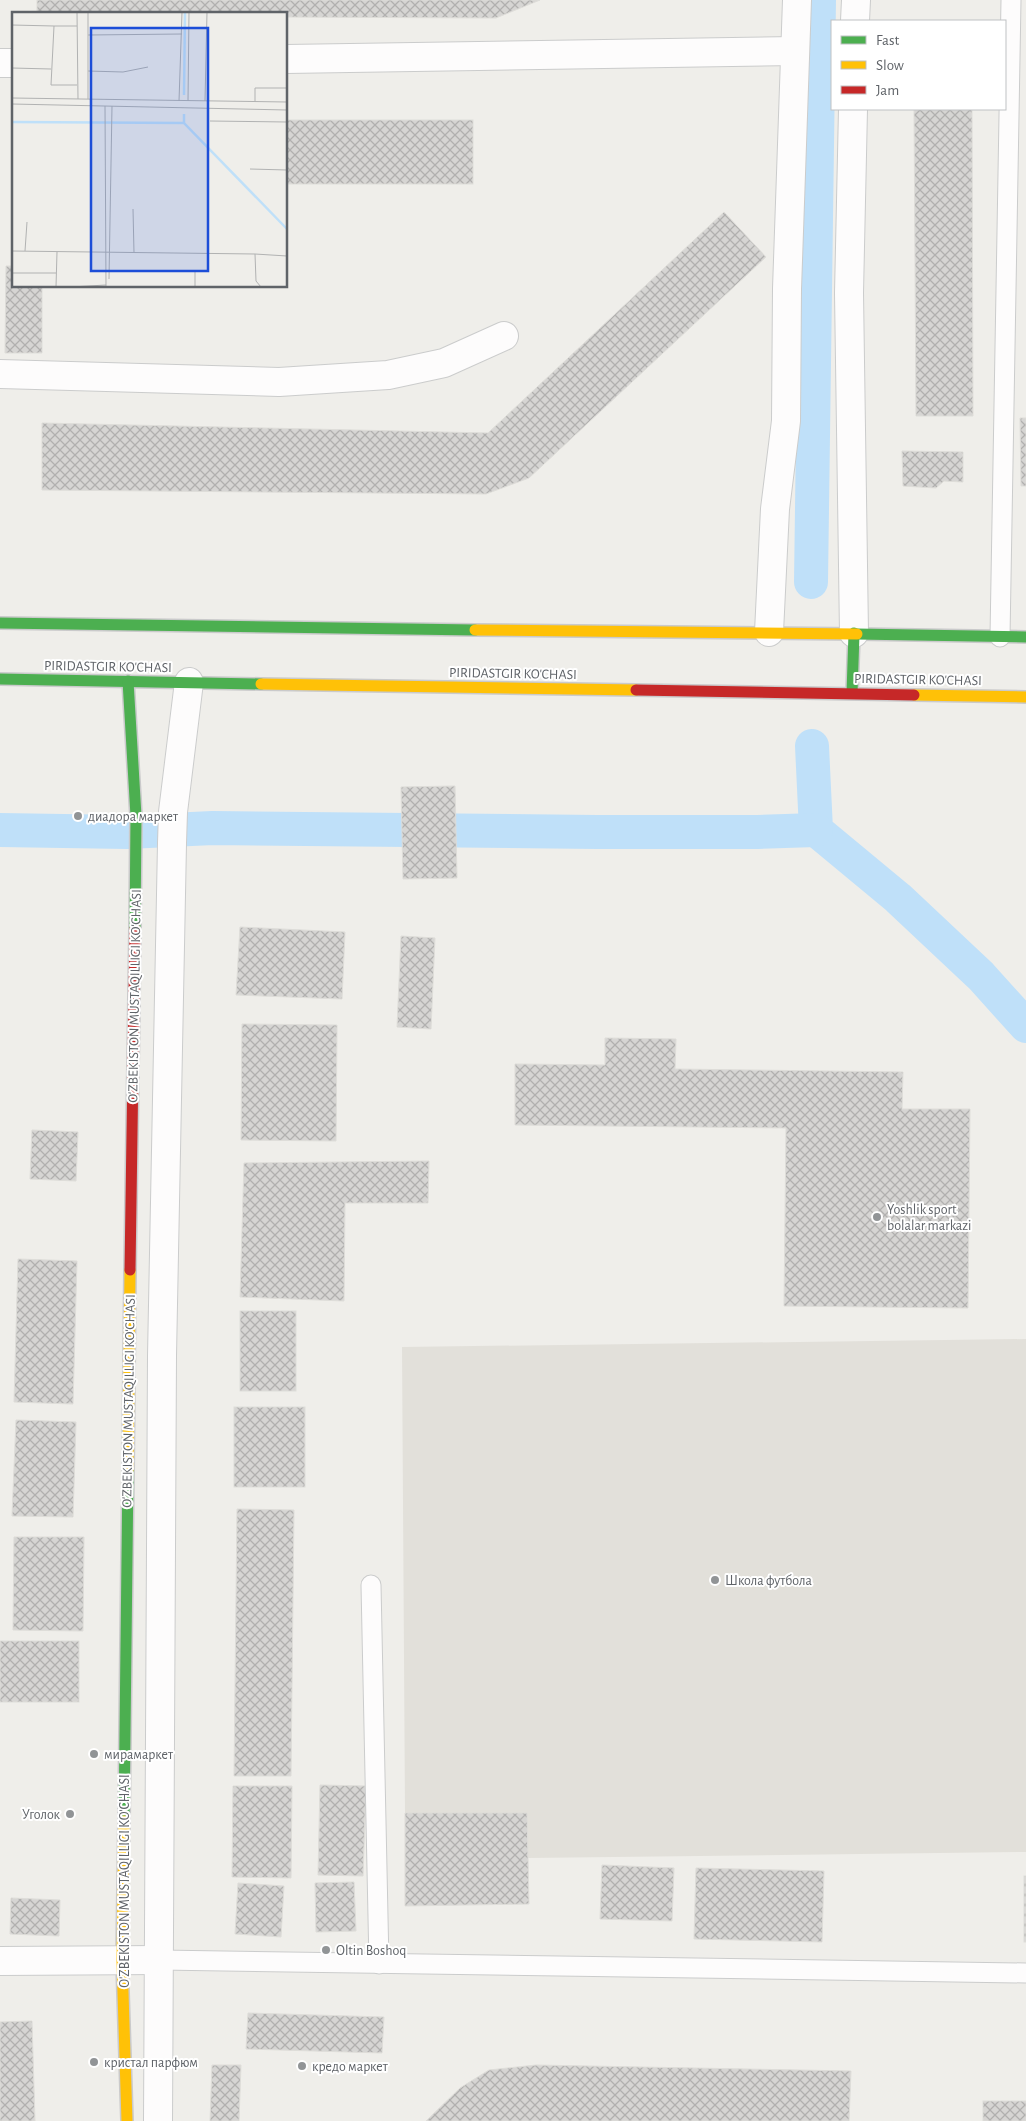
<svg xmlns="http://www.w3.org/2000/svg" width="1026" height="2121" font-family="'Alegreya Sans',sans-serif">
<defs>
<pattern id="building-cross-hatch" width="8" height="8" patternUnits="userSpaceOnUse" patternTransform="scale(1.25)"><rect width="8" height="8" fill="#d6d5d3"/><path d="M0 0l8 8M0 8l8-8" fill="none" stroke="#b1b0af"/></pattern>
</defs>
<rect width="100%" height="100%" fill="#efeeea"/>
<path fill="#e2e0da" d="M1026,1339V1852L528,1858L527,1813H405L402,1347Z"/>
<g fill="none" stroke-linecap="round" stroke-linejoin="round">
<g stroke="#bfe0f9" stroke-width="34">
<path d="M811,582L819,0"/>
<path d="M812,746L816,830L898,898L981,976L1026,1026"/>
<path d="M0,830L127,832L213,828L597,832H758L816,830"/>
</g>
</g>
<g fill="url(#building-cross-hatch)" stroke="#deddd9">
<path d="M37,0H540L496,18L286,17V14H37Z"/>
<path d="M914,109H972L973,416H916Z"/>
<rect x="286" y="120" width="187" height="64"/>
<path d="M724,212L766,257L529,478L486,494L42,490V423L488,433Z"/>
<path d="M6,266H14V286H42V353H5Z"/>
<path d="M1020,418H1026V486H1021Z"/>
<path d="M902,451L963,452V482L944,481L936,488L903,486Z"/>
<path d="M455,786L457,878L403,879L401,787Z"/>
<path d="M240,927L345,932L342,999L236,995Z"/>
<path d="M401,936L435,938L431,1029L397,1027Z"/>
<path d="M242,1024L337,1025L336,1141L241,1140Z"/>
<path d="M605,1038L676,1039L675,1069L903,1072L902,1109H970L968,1308L784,1306L786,1128L515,1125V1064L605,1065Z"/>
<path d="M32,1130L78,1132L76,1181L30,1179Z"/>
<path d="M429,1161L428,1203H345L344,1301L240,1297L244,1163Z"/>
<path d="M18,1259L77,1261L73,1404L14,1402Z"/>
<rect x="240" y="1311" width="56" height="80"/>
<rect x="234" y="1407" width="71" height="80"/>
<path d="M16,1420L76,1422L73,1517L12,1516Z"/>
<path d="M237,1509L294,1510L291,1776H234Z"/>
<path d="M14,1537H84L83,1631L13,1630Z"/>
<rect x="0" y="1641" width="79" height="61"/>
<path d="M320,1785L366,1786L363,1876L318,1875Z"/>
<path d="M233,1786H292L291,1878L232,1877Z"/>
<path d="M405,1813H527L529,1904L405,1906Z"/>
<path d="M602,1865L674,1868L672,1921L600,1919Z"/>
<path d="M696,1868L824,1871L822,1942L694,1939Z"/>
<rect x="1024" y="1876" width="2" height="66"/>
<path d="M354,1882L356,1931L316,1932L315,1883Z"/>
<path d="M238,1883L284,1886L281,1937L235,1934Z"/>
<path d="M11,1898L60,1900L59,1936L10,1934Z"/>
<path d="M248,2013L384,2017L382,2053L246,2049Z"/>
<path d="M32,2021L35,2121H0V2022Z"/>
<path d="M212,2065H241L239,2121H210Z"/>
<path d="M536,2065L851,2071L849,2121H426L460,2088L489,2070Z"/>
<rect x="983" y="2101" width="43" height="20"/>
</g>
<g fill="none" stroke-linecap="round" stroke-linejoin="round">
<g stroke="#cbcccc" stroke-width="21">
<g id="lane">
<path d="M1000,637L1011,0"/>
<path d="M371,1585L379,1964"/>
<path d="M160,1960L1026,1973"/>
</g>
</g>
<g stroke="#cbcccc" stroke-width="30">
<g id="street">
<path d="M855,21L856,0"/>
<path d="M286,59L795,51"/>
<path d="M0,63H14"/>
<path d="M853,109L849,293L854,633"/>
<path d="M0,374L279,382L388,375L444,363L504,336"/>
<path d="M769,632L775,509L786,421L787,289L797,0"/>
<path d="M0,1961L160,1960"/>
<path d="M158,2121L162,1356L172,843L173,812L189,682"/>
</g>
</g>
<g stroke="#cacacb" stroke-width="14">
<g id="fast">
<path d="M0,623L475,630"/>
<path d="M857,634L1026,637"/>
<path d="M0,679L261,684"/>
<path d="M128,681L136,816L135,929"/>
<path d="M852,693L854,633"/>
<path d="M124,1821L128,1470"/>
</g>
</g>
<g stroke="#cacacb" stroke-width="14">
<g id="slow">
<path d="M475,630L857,634"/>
<path d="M261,684L636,690"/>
<path d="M914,695L1026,697"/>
<path d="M128,1470L130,1270"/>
<path d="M124,1821L122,1961L127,2121"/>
</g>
</g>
<g stroke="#cacacb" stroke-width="14">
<g id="jam">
<path d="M636,690L914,695"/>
<path d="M130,1270L135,929"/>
</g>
</g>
<use href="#lane" stroke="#fdfcfc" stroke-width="19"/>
<use href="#street" stroke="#fdfcfc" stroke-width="28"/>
<use href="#fast" stroke="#4caf50" stroke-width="11"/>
<use href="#slow" stroke="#ffc107" stroke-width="11"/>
<use href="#jam" stroke="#c62828" stroke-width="11"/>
</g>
<g fill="#919496" stroke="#fff" stroke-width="2">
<circle cx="78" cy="816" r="5"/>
<circle cx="877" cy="1217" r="5"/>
<circle cx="715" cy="1580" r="5"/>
<circle cx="94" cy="1754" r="5"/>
<circle cx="70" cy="1814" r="5"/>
<circle cx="326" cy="1950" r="5"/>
<circle cx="94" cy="2062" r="5"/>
<circle cx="302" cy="2066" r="5"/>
</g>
<g text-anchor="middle" stroke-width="4" stroke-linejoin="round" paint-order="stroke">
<g font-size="14" fill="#5f6368" stroke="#fff">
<text transform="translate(108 666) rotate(1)" y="5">PIRIDASTGIR KO'CHASI</text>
<text transform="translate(513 673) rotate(1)" y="5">PIRIDASTGIR KO'CHASI</text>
<text transform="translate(918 679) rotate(1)" y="5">PIRIDASTGIR KO'CHASI</text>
<text transform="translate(134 996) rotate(-89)" y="5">O'ZBEKISTON MUSTAQILLIGI KO'CHASI</text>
<text transform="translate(128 1401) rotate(-89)" y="5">O'ZBEKISTON MUSTAQILLIGI KO'CHASI</text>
<text transform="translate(124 1881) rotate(-90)" y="5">O'ZBEKISTON MUSTAQILLIGI KO'CHASI</text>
</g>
<g font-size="14" fill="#5f6368" stroke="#fff" text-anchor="start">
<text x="88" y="821">диадора маркет</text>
<text x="887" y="1214">Yoshlik sport<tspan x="887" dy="16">bolalar markazi</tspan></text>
<text x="725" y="1585">Школа футбола</text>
<text x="104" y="1759">мирамаркет</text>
<text x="60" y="1819" text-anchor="end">Уголок</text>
<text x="336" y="1955">Oltin Boshoq</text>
<text x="104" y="2067">кристал парфюм</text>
<text x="312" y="2071">кредо маркет</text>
</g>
</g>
<g transform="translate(12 12)">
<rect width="275" height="275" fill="#efeeea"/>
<path fill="none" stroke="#bfe0f9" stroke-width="2.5" d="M172,83L173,0M172,102V111L275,217M0,110L172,111"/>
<path fill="none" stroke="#b1b2b2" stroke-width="1" d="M65,0L66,87M76,0V87M0,13L42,14M65,14H42L39,73H65M76,23L170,22M0,56L39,57M76,59L111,60L136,55M0,86L275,90M167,89L170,0M176,89L177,0M193,89L195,0M243,90V76H275M0,92L275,98M93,94L94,275M198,109L275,110M238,157L275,158M121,197L122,241M0,239L243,242M13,239L15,210M0,261H44M97,267L100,94M44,275L45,240M59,275L94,273M183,275V259M249,275L244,269L243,242L275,244"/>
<path fill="#1d4ed8" fill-opacity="0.15" stroke="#1d4ed8" stroke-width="2.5" d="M79,16H196V259H79Z"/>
<rect width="275" height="275" fill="none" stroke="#5f6368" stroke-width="2.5"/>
</g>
<rect x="831" y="20" width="175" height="90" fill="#ffffff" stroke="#bfc1c3"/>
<rect x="841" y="36" width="25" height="8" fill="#4caf50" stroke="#bfc1c3"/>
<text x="876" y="45" font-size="15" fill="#5f6368">Fast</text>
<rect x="841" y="61" width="25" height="8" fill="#ffc107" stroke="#bfc1c3"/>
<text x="876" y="70" font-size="15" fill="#5f6368">Slow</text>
<rect x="841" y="86" width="25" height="8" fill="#c62828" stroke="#bfc1c3"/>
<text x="876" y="95" font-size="15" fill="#5f6368">Jam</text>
</svg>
